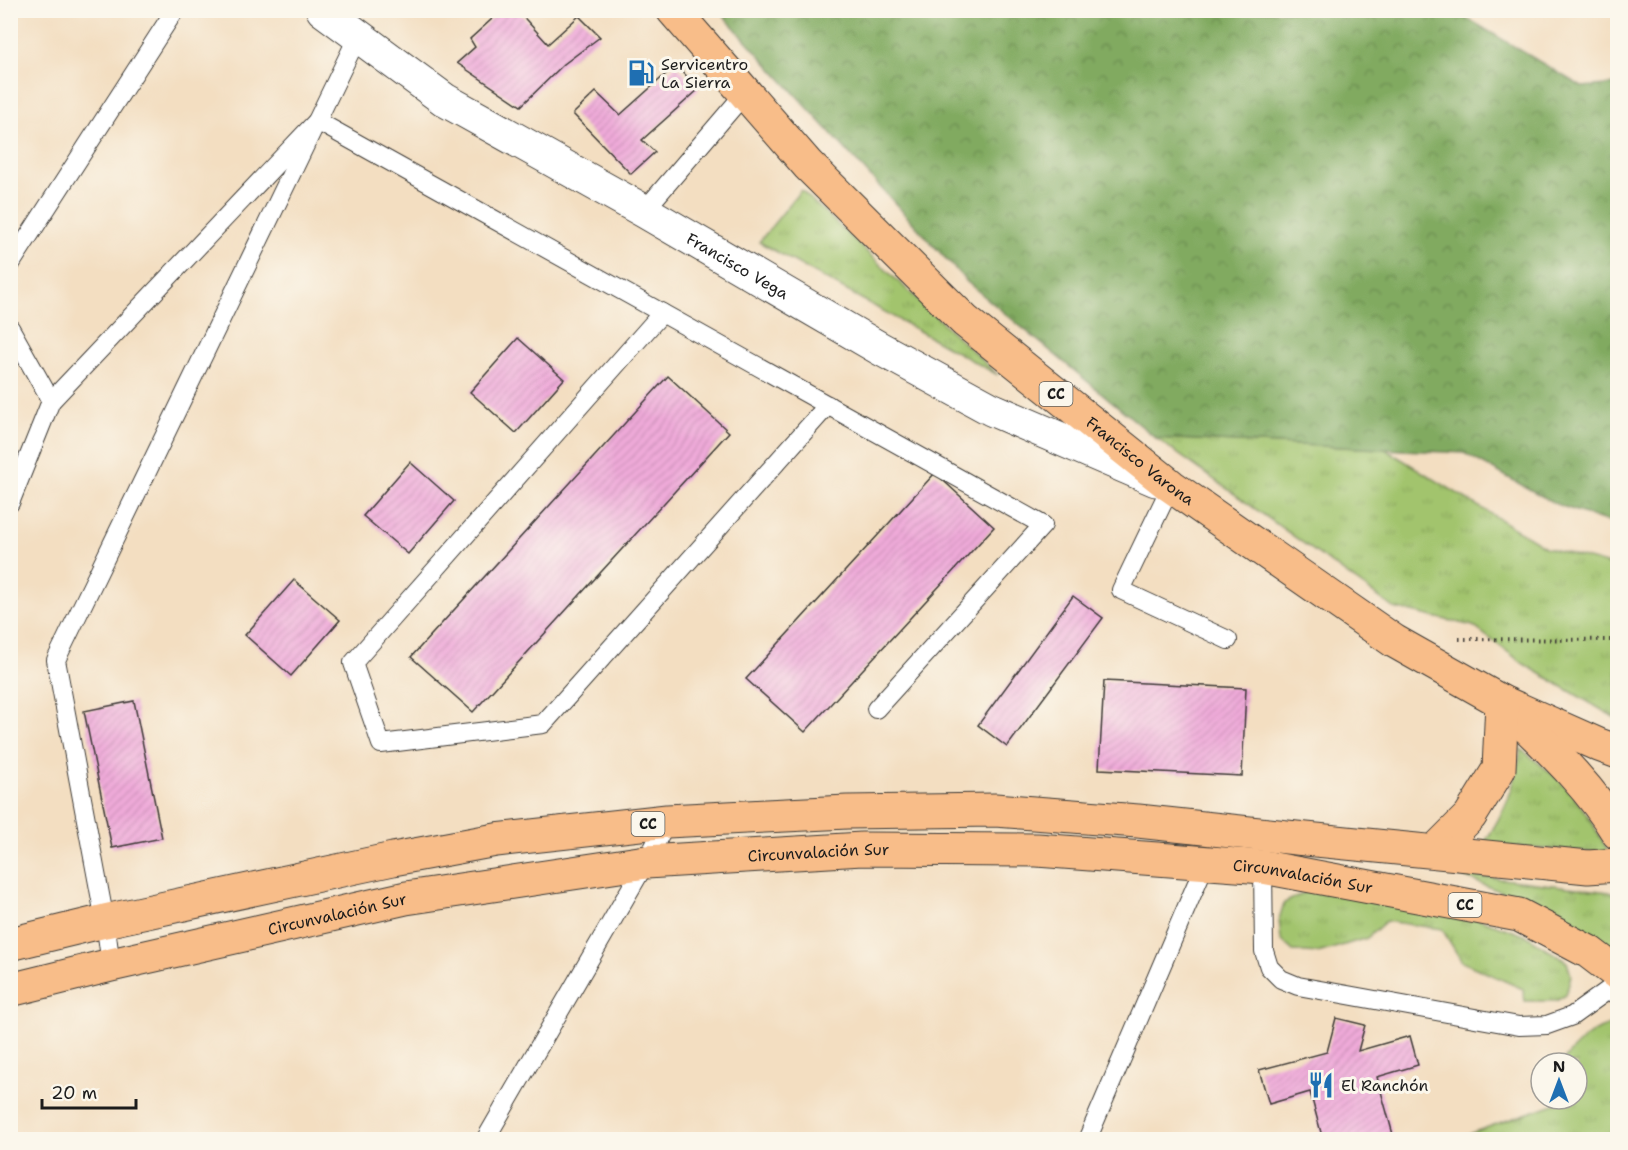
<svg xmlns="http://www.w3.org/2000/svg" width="1628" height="1150" font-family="'Shantell Sans',sans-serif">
<defs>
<pattern id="grass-tufts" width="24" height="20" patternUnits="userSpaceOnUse" patternTransform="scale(1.5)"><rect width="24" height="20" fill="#a2c46d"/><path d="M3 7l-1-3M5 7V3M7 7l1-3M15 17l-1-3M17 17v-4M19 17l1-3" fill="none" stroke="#8ba85e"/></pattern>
<pattern id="forest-crowns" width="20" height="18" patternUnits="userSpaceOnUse" patternTransform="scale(1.5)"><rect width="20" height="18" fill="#81aa60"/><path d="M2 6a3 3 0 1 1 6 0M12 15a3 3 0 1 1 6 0" fill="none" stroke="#698a4e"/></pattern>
<pattern id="building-hatch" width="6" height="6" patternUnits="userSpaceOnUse" patternTransform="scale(1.5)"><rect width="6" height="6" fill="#efaad9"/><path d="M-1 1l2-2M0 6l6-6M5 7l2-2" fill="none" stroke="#cc92ba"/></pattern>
</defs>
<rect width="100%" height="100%" fill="#fbf7ec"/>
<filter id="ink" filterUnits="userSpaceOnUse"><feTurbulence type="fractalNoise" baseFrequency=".0167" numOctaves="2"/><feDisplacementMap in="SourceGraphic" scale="12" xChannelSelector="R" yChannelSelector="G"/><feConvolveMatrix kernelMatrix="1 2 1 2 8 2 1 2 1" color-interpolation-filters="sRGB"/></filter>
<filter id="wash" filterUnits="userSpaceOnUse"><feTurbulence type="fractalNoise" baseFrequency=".008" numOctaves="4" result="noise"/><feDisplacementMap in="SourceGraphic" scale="24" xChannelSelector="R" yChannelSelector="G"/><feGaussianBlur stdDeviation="1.35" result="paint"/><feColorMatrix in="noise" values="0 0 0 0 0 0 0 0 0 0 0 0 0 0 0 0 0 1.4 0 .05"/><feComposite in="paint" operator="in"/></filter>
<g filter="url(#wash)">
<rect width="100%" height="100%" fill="#f3dec1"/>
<g fill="url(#grass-tufts)" stroke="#5f7044" stroke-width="1.5">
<path d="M801,190L998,375L759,242Z"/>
<path d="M1156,438L1385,449L1545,547L1617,567V719L1524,664L1473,626L1394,608Z"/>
<path d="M1521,749C1541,765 1562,780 1577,801C1590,817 1599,835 1609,853L1483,845C1505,811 1515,789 1521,749Z"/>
<path d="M1454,873L1617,893V954L1559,915Z"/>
<path d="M1314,888L1457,911L1527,936L1567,962L1571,975L1566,995L1556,1001H1525L1523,989L1462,962L1442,929L1386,921L1367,938L1318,953L1293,951L1281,940L1279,919L1284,903Z"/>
<path d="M1617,1023V1139H1454L1557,1103V1099H1577V1063H1561C1577,1044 1592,1028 1617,1023Z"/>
</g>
<path fill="url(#forest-crowns)" stroke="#4e633e" stroke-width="1.5" d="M719,11H1455L1582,87L1617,84V525L1556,504L1464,453L1156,438L967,282Z"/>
<g id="blocks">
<g fill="url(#building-hatch)">
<path d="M502,10H517L548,44L579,16L600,37L564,64L521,106L457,63L475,47L470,39Z"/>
<path d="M676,65L699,89L642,140L655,152L631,174L573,114L596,92L620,115Z"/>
<path d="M518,338L564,379L516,433L470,392Z"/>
<path d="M668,376L729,432L473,712L411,657Z"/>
<path d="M410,462L454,501L408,554L363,516Z"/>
<path d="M935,473L994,527L805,732L746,679Z"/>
<path d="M294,580L340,620L291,676L245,635Z"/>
<path d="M1073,596L1103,618L1007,747L978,725Z"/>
<path d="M1104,681L1246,688L1242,776L1099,769Z"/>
<path d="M134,701L162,838L112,848L84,711Z"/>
<path d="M1336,1018L1365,1025L1358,1051L1410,1036L1418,1065L1377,1077L1394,1138L1387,1140H1323L1310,1092L1269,1104L1259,1070L1327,1052Z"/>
</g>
</g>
</g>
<g filter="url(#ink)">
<use href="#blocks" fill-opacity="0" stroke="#3c3935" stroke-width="1.5"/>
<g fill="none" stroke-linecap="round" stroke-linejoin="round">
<g stroke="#3c3935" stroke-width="20">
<g id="service">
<path d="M644,211L745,93"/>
<path d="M10,265L175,10"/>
<path d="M662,313L353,663L381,744L543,724L828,405"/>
<path d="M10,328L51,401L10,503"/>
<path d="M51,401L317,121L1043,525L876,709"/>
<path d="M1171,486L1121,590L1228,640"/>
<path d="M1263,867L1264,951L1269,967L1281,979L1298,986L1519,1026L1547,1025L1572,1016L1618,983"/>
<path d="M111,965L105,921L56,660L358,36"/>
<path d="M485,1140L646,862L667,821"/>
<path d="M1087,1140L1208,857"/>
</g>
</g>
<g stroke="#3c3935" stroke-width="35">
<g id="tertiary">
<path id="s1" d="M323,10L445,100L644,211L879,348L991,409L1156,480"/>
</g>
</g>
<g stroke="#3c3935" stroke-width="35">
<g id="primary">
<path id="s2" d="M673,10L808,165L965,321L1171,486L1394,641L1502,702L1599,745L1618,752"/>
<path d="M1516,716C1553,752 1591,788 1618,833"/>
</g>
</g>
<g stroke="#3c3935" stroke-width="35">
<g id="trunk">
<path d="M1435,851L1470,816L1499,769L1502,702"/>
<path d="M10,944L105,921L393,859L496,840L667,821L847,812L995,810L1138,821L1296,838L1588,867L1618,865"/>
<path id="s3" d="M10,990L111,965L406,898L646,862L862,849L1037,850L1263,867L1519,915L1589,952L1618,974"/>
</g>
</g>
<path stroke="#3c3935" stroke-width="4" stroke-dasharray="1.5 4.5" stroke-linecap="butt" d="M1459,639L1618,640"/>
<use href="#service" stroke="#fff" stroke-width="18"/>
<use href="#tertiary" stroke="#fff" stroke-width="33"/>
<use href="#primary" stroke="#f8bd89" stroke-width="33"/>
<use href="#trunk" stroke="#f8bd89" stroke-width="33"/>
</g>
</g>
<defs>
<g id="fuel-bare" transform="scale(2.07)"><path d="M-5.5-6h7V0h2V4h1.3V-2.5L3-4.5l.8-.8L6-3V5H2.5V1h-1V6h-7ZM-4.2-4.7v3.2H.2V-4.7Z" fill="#1f6fb2" stroke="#fbf7ec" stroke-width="2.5" paint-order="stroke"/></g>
<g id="restaurant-bare" transform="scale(2.07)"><path d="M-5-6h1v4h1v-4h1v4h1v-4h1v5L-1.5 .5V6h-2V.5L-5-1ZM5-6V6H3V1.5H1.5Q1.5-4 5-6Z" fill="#1f6fb2" stroke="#fbf7ec" stroke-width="2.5" paint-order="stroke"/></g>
</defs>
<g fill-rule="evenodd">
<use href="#fuel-bare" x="641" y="73"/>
<use href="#restaurant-bare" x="1321" y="1085"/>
</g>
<g text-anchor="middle" stroke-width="6" stroke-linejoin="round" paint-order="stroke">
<g fill="#fbf7ec" stroke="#5f5e5a" stroke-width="1.5">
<rect x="1039.5" y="382" width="33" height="24" rx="4.5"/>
<rect x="631.5" y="812" width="33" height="24" rx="4.5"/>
<rect x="1448.5" y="893" width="33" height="24" rx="4.5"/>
</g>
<g font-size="15" font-weight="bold" fill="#1c1c1c">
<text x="1056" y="399">CC</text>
<text x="648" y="829">CC</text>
<text x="1465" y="910">CC</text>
</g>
<g font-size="16" fill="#1c1c1c" stroke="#fbf7ec" text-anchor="start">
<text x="661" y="70">Servicentro<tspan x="661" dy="18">La Sierra</tspan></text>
<text x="1341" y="1091">El Ranchón</text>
</g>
<g font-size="16" fill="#1c1c1c" stroke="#fbf7ec">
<text dy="6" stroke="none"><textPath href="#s1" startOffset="488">Francisco Vega</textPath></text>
<text dy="6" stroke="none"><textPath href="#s2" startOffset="651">Francisco Varona</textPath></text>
<text dy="6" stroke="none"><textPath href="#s3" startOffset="822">Circunvalación Sur</textPath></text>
<text dy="6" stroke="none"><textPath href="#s3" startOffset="1308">Circunvalación Sur</textPath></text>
<text dy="6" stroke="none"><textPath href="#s3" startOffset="336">Circunvalación Sur</textPath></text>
</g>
</g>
<rect width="1628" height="1150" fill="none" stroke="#fbf7ec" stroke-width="36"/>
<g transform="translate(1559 1081)"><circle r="28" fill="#fbf7ec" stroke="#a29f99" stroke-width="1.5"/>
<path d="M0-4.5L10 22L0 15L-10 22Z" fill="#1f6fb2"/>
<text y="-9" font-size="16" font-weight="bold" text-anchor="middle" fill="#1c1c1c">N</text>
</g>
<path d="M42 1099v9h94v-9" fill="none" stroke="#1c1c1c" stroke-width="3"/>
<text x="51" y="1099" font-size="18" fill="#1c1c1c" stroke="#fbf7ec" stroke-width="4.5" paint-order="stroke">20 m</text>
</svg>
